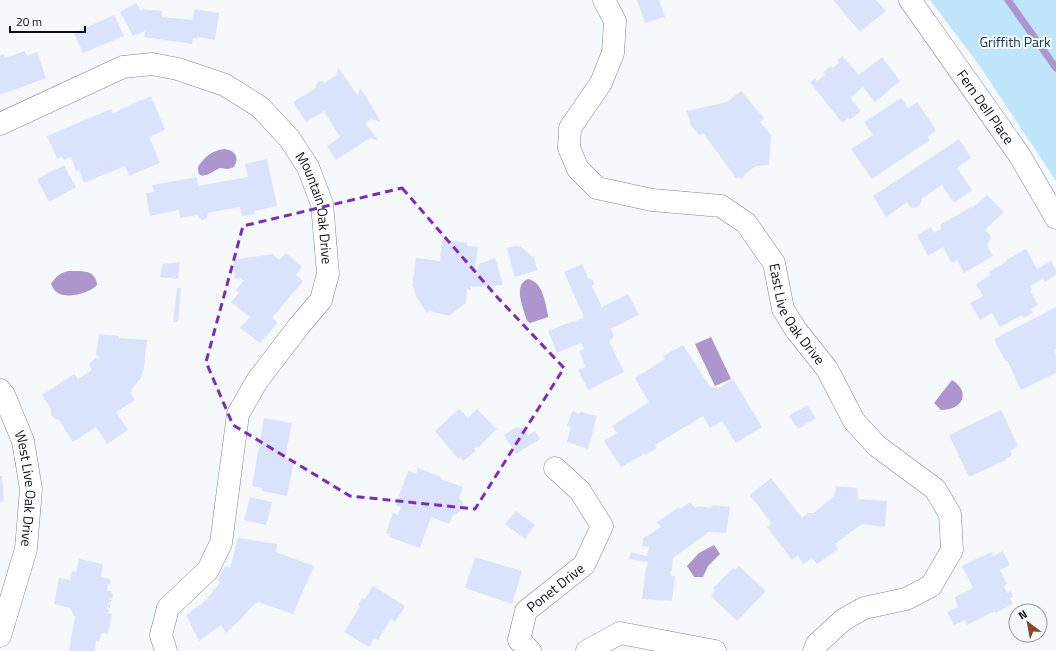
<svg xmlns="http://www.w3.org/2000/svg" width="1056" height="651" font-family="'Titillium Web',sans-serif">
<rect width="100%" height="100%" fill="#f5f9fc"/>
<path fill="#bfe5fb" d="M930,0H1056V181L979,65Z"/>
<g fill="#ad95ce">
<path d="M225,149C235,151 240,157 234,167L228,169L220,168C213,171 197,184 198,167C205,156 213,150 225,149Z"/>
<path d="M69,271C81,271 96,269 97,285C90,293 69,298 60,294C55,292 53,288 51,284C56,276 60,273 69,271Z"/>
<path d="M528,279C543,282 545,302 548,315V317L530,323L527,321C524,309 512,285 528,279Z"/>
<path d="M711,337L731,379L715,386L695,344Z"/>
<path d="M952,380C971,392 963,410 941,410L934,403Z"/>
<path d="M714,545L720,554L708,566L703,577H694L687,566L699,553Z"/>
</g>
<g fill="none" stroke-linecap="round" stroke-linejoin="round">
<path stroke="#ad95ce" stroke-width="7" d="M1008,0L1056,68"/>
</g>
<g fill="#dae3fb">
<path d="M637,0H659L665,17L645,23Z"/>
<path d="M833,0H876L886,11L860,32Z"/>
<path d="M136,3L141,11H142V9L162,11V17L193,20L194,9L219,13L215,40L197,37V39L193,38L192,44L144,37L145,31L133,36L120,12Z"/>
<path d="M114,15L124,36L83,53L74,33Z"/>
<path d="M25,51L27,56L37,52L46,78L0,95V55L4,54L5,58Z"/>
<path d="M842,56L859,75L882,57L900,81L875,102L863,87L850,98L861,111L850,120L848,118L842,123L810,82L815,78L817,81L825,75L823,72L831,66L833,68L839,63L837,61Z"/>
<path d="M338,67L358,96L360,87L381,122L371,119L365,123L378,140L370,138L336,160L327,146L340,137L324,111L306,122L293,102L316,88V85L319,81H323L324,83L337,75Z"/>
<path d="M741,91L764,118L760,122L771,135L769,165L756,166L745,174L742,180L739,177L737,179L703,133L700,136L691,126L687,111L727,102Z"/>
<path d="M151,96L165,130L149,137L160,163L129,176L125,166L84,183L79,170L76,171L71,157L64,160L62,157L57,159L47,136L111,109L113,113Z"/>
<path d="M901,98L908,108L917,102L936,130L928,137L930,140L872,179L851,149L873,135L864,122Z"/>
<path d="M959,139L971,158L957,168L972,190L954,203L942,185L921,199L922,201L919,206L914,208L910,207L907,202L886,217L873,196Z"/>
<path d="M267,159L277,206L254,211L255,214L242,216L240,207L208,213L207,218L202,220L199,217L198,215L180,218L179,210L150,216L146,193L154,192L152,185L197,177L198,186L248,177L245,164Z"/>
<path d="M64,165L76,187L49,202L37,179Z"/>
<path d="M987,195L1004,212L985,230L990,234V239L987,245L993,256L964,273L957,260L952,263L943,247L928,256L917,235L931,227L934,233L942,228L940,225L971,207L972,208Z"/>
<path d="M442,239L467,243V246L478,247L475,268L478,269L479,264L495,258L503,285L471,287V290L467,289L466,303L449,316L433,312L431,310L427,313L417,298L412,284L414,283L413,280L416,258L440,261Z"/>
<path d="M516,246L521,247L534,258L537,270L515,277L507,248Z"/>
<path d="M1026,249L1037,269L1051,261L1056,270V275L1045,282L1043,279L1030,286L1032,290L1030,291L1038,305L1031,309L1033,313L1024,318L1022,315L1000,327L992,313L980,320L970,303L983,296L976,284L991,275L989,272L1007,261L1006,260Z"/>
<path d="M286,253L302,267L296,275L303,281L272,318L278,323L260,343L240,328L250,317L231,302L239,293L236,290L244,280H242V278L235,279L233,260L273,254L279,260Z"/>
<path d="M180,262L178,279L160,277L162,264Z"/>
<path d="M582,264L588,278L593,280L594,284L592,286L602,307L628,294L639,315L610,329L614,335L613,338L609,341L624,372L588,390L578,370L586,367L579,351L584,349L581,343L557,353L548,331L573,321L574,322L584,317L564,272Z"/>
<path d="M177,288H181L178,322H173Z"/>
<path d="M1056,307V349L1054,350L1056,355V373L1021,390L1007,360L1005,361L994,339Z"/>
<path d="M99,334L119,336V338L147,340L144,368L141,378L131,390L132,391L130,393L135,400L116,412L128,430L107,444L96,427L73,442L59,420L54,418L51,415V409L42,395L74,374L78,379L92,370L89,365L91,362L95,358L100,359L96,354Z"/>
<path d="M683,345L710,387L719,388L733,379L762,427L736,443L722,421L710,428L703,416L655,445L657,448L645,455L644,454L621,467L604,441L617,433L612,426L649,402L635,378L665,359L663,356Z"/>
<path d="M807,405L816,418L798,429L789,416Z"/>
<path d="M459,409L468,418L477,409L497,429L478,448L476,446L474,449L476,451L463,461L460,457L458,459L435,431Z"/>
<path d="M1001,410L1018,446L1010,451L1012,455L1005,459L1006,460L969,477L949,435Z"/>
<path d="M572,411L580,414V412L597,416L588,449L567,442L571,427L567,426Z"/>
<path d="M264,418L292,423L285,458L294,460L287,496L262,491V488L252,486Z"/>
<path d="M516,427L525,429L528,435L535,431L540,439L516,454L504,435Z"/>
<path d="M418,468L441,477L440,479L463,487L459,498L463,503L462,509L457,514L453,515L449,524L431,517L420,548L389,537L390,534L386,533L393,513L398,515L401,507L396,505L408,471L416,474Z"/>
<path d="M0,476H2L4,501L0,502Z"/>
<path d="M771,478L802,518L808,513H814L834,496L836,486L857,488L858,499L887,501L885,527L862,524L835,544L838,549L817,564L812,558L803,564L798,556L792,560L767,527L772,524L750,495Z"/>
<path d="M250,497L272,502L266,525L244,520Z"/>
<path d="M690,502L695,508L698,506L711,508L713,505L730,507L726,533L709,532L673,558L672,571H670L671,576H675L672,601L642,599L646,567H647L648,562L629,559L631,552L647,556L649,547L642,546L644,537L647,536L661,527L657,522L679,507L680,509Z"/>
<path d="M516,511L535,525L525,539L505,524Z"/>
<path d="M238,538L277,544L276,552L314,566L293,614L258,602L256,604L255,603L241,619L226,633L221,625L199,641L186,615L203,603L221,582L217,580L226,566L230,568Z"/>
<path d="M1003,551L1010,565L1000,570L1007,584L1004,586L1007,593L1011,591L1013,597L1010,598L1013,604L995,613V611L967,625L965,620L954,625L947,612L958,607L955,597L973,588L962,566L991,552L993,556Z"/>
<path d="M475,557L522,571L512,604L465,588Z"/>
<path d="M79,559L103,564L101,577L110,579V585L108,584L107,591H111L110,593L113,594L112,599L109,598V600H112L111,603L109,602L108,604H110V608L107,607V609L109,610L108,613L112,614L108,634L101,633L99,642L96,641L95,651H69L75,617L70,608L54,604L59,578L70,580L72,571L76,572Z"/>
<path d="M739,566L766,591L737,621L711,596L715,591L713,588L733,568L735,570Z"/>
<path d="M373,586L405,606L395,622L391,619L378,640L374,638L369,647L344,632L360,606L358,605L362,598L364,600Z"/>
</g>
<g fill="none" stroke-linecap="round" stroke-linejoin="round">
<g stroke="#778c99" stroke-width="23">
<g id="street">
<path id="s1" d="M604,0L615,21L613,53L601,83L570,128L569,148L578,169L597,188L652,200L721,206L746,223L774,263L783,309L796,330L827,369L854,421L877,446L935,489L950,514L952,550L931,586L906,599L864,608L843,620L817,644L814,651"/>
<path id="s2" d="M910,0L1020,156L1056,218"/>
<path id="s3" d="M0,124L123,67L152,64L178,69L225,85L260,107L289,138L308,167L322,204L328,274L321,300L299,326L257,381L238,414L221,543L208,570L168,608L161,635L166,651"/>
<path id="s4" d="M0,390L4,395L23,441L31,489L26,549L0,636"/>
<path id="s5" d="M530,651L519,640L526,611L584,565L602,526L580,491L555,468"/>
<path d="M587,651L620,633L715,651"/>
</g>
</g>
<use href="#street" stroke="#fff" stroke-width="22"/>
</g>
<path fill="none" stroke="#7b2cbf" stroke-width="3" stroke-dasharray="8 5" stroke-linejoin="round" d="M402,188L498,298L564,368L475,509L350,496L233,425L206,362L243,226Z"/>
<g text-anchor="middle" stroke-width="4" stroke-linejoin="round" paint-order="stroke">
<g font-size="14" fill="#053d57" stroke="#f5f9fc">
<text x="1015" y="47">Griffith Park</text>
</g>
<g font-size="14" fill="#070f13" stroke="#f5f9fc">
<text dy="5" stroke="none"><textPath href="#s2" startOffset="131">Fern Dell Place</textPath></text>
<text dy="5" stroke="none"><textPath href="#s3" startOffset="401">Mountain Oak Drive</textPath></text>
<text dy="5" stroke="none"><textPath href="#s1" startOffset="474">East Live Oak Drive</textPath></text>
<text dy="5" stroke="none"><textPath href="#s4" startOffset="104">West Live Oak Drive</textPath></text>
<text dy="5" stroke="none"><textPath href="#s5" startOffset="83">Ponet Drive</textPath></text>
</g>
</g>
<g transform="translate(1028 623) rotate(328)"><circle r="19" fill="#f5f9fc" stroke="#969b9f"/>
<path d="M0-3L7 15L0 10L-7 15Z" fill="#8b4420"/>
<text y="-6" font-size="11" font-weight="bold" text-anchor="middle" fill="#070f13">N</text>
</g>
<path d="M10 26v6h75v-6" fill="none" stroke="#070f13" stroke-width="2"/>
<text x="16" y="26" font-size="12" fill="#070f13" stroke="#f5f9fc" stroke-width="3" paint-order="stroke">20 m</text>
</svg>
